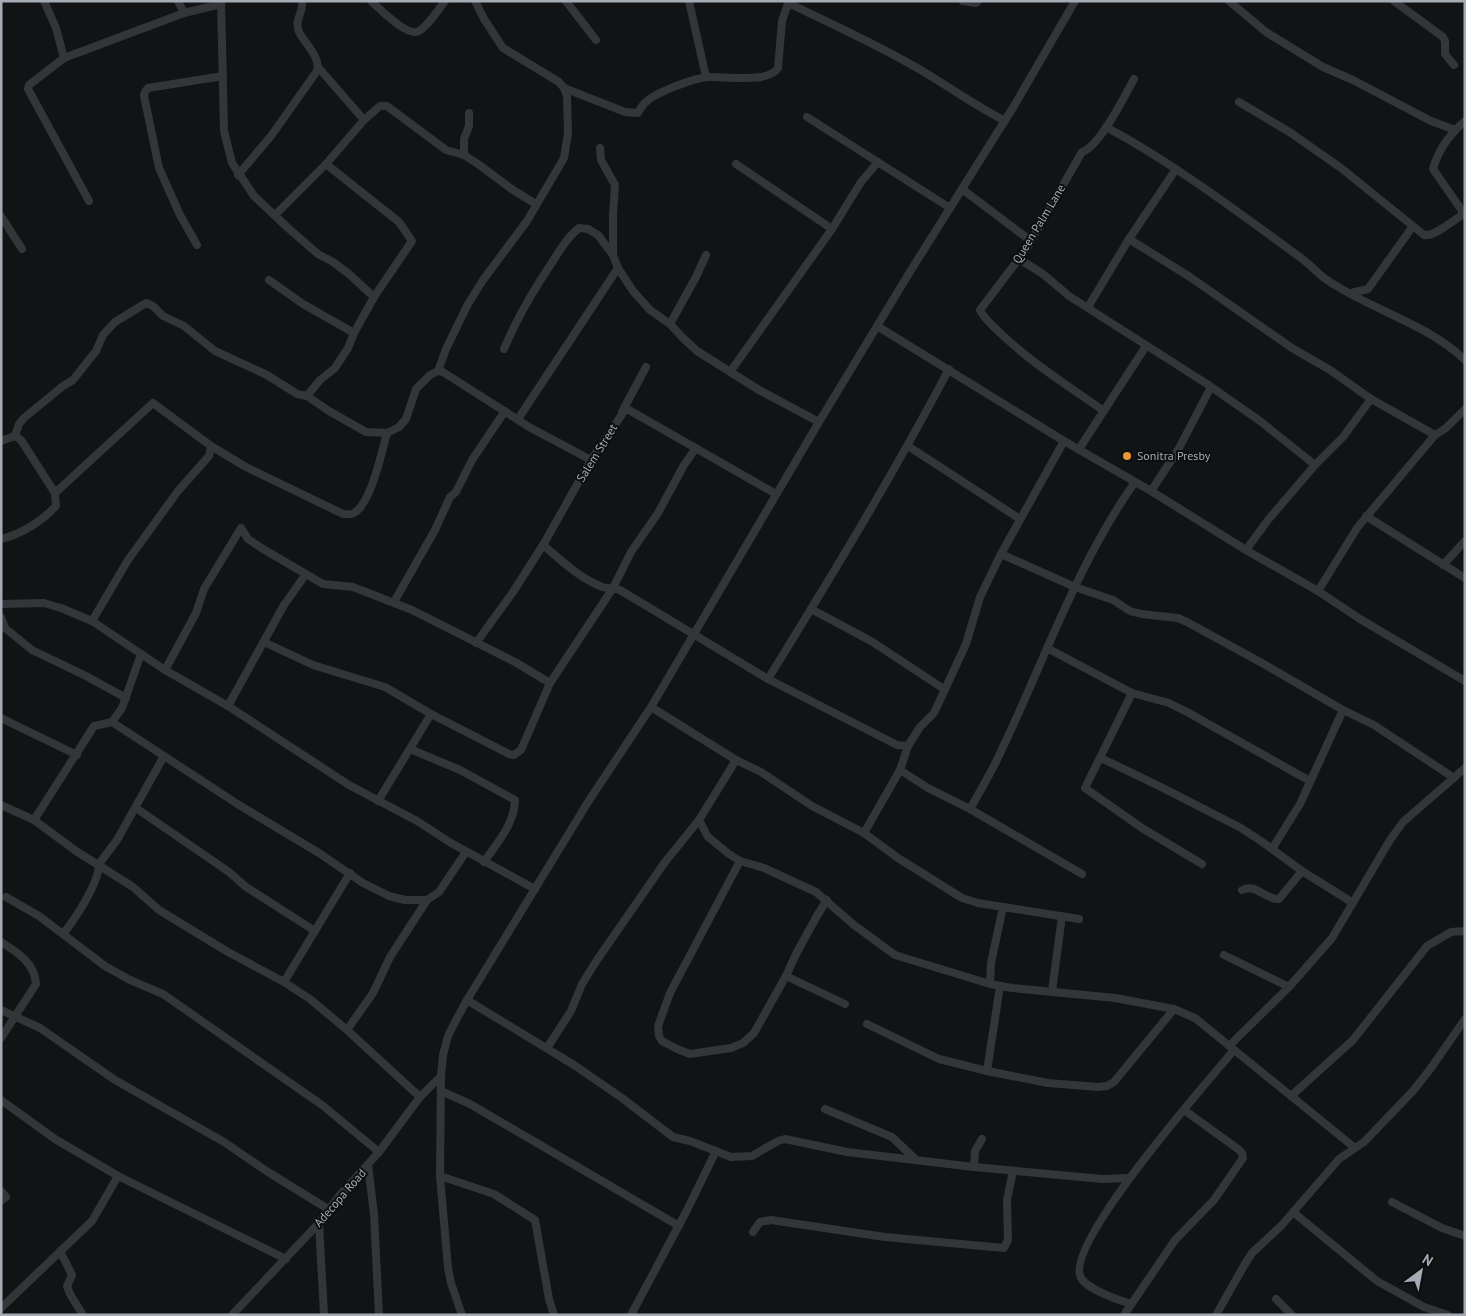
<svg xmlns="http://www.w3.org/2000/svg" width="1466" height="1316" font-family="'PT Sans',sans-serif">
<rect width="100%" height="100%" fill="#121314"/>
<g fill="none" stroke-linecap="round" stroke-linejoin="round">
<g stroke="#343539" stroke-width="8">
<path d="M44,1L56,28L64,58"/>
<path d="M178,1L184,13"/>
<path d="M221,1L224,131L232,163L254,196L288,228L318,254L333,262L349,274L374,297"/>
<path d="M371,1C380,9 408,38 419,31C429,25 438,10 445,1"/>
<path d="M566,1L596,40"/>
<path d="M689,1L706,77"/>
<path d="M963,1L976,3L978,1"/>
<path d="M1229,1L1266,32L1323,67L1353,80L1431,121L1455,130"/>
<path d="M1394,1L1443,37L1445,41V54L1454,65"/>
<path d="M788,3C830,23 872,42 912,65C944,83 972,104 1005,121"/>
<path d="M318,67L364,120"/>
<path d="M564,88L625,112L638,113C640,109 643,104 647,101C657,92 694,78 708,77C725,76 768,84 778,68L782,21L789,1"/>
<path d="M1239,102L1291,133L1341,168L1424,235C1435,237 1455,219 1465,213"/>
<path d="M807,117L950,208"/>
<path d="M1465,121C1450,134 1438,150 1433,169L1465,215"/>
<path d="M1106,127C1175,164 1238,212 1301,258C1311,265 1318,274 1327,280C1371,310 1426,323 1465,360"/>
<path d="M600,148L601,160L615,185L613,215V255"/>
<path d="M464,155V139L469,126V113"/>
<path d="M736,164L832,229"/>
<path d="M238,175L271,136L317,71C321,57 305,44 299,32C294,18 304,13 302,1"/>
<path d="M962,189L1031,241"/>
<path d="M89,201L28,89L29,85L64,58L184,13L221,4"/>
<path d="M275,215L326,164L364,120L380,106H387L446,150L464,155L478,164L513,190L536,204"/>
<path d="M1,216L22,249"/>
<path d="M1129,239L1190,277L1292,348L1330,370L1371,399L1435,435"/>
<path d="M197,245L180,215L159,168L144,96L145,92L148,88L223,76"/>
<path d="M1019,259L1043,274L1069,296L1207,384L1260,421L1315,465"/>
<path d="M269,280L303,304L354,333"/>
<path d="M1351,293L1368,289L1413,226"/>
<path d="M1088,307L1129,239L1176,169"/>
<path d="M670,324L696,277L706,255"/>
<path d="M877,326L1064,441L1151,491L1246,550L1318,591L1360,619L1465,681"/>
<path d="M504,349C517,318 534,289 553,261C560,250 568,236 579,228L588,229L598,235L613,255L618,268L633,291L650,310L670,324L682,337L697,351L759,390L819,422"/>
<path d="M438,371L446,349L468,304L483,280L527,221L564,158L568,133L567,96L564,88L559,82L503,48L484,19L475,1"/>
<path d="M730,372L832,229L861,182L878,162"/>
<path d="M307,396L320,380L335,368L348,348L354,333L374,297L412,241L399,222L326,164"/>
<path d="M1104,411C1067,385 1027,360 995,328C989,322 983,317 980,310L1027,248L1082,152C1100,146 1124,97 1134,79"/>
<path d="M622,412L646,367"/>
<path d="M518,419L618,268"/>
<path d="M15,436L19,424L24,418L63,386L73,380L96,351L103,335L115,322L146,303L153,306L163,316L184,326L215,351L267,375L297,394L307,396L329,411L366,432L387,433L399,427L406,419L416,389L430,375L438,371L443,372L529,427L591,460"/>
<path d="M1,441L15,436L21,440L55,493L56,506C42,521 22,534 1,539"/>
<path d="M211,446L246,467L343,514C347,514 351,515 354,513C371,504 382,451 387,433"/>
<path d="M908,446L1020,519"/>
<path d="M1079,449L1146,346"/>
<path d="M1151,491L1178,450L1211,387"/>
<path d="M55,493L153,403L211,446L209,456L178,491L128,560L92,621"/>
<path d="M1366,516L1465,578"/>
<path d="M543,545C561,560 578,577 600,586C606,589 613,588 620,590L768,679L897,745L908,746"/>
<path d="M1246,550L1268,520L1315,465L1343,437L1371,399"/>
<path d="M1001,554L1075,587L1113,600L1130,611L1141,614L1178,618L1187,622L1262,663L1343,710L1374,725L1454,778"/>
<path d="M1443,565L1465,541"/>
<path d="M1318,591L1357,528L1435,435L1446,428L1465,409"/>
<path d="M394,602L435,530L450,497L456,492L472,460L505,411"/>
<path d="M1,604L44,603L61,608L92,621L165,670L228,706L349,785L417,821L451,843L535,889"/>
<path d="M811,609L871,641L944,689"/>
<path d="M1,617L5,628L32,650L86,676L126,698"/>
<path d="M264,642L313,665L385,687L431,714L509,754L514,755L521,750L550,683L613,588L631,552L658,513L684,465L696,448"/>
<path d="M476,643L513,592L543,545L591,460L625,410H629L776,494"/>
<path d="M1047,648L1132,693L1169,703L1187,712L1310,781"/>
<path d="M165,670L196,613L204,589L241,528L248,539L263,549L323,584L353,587L412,610L515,662L550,683"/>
<path d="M768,679C831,577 893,475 949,369"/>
<path d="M1132,693L1085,788L1142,828L1202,864"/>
<path d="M228,706L284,605L306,574"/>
<path d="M651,707L736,760L761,772L812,806L864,833L898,858L962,898L978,903L1079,919"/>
<path d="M1,718L77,755"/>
<path d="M112,722L122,708L141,654"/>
<path d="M410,749L460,770L515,800C515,823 497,843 484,862"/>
<path d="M1101,758L1161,787L1241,828L1261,841L1302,871L1353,903"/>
<path d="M900,770L928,788L970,809L1082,874"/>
<path d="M378,801L431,714"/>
<path d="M1,805L34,820L76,851L133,887L159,910L228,952L284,982L310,999L347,1030L420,1097"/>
<path d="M136,808L229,872L246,887L315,931"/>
<path d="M970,809C981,789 993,770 1002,749C1045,659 1077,564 1135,482"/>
<path d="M34,820L94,726L112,722L239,805L319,853L363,883L389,896L405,900H427L439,892L466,852"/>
<path d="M699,820L708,837L729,854L740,861L764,868L816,892L854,925L895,955L990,984L1012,988L1115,998L1174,1009L1195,1018L1355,1148"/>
<path d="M864,833L900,770L908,746L920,727L934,713L966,644L980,597L1001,554L1064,441"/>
<path d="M1272,849L1300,804L1343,710"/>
<path d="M740,861L670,993L658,1026L659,1036L662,1041L677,1049L690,1054L731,1048L743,1043L754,1033L786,976L796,954L818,914L827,900"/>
<path d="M1242,890C1257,883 1265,900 1279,899L1302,871"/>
<path d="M6,897L39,916L105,966L130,980L163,994L322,1105L379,1152"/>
<path d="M63,934C75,919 99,883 99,864L117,840L164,756"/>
<path d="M1,942C17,952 35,963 36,984L1,1038"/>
<path d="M1224,955L1289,987"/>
<path d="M786,976L845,1004"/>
<path d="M284,982L350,873"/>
<path d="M990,984L991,963L1003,907"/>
<path d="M1052,991L1062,916"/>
<path d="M467,1000L574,1065L622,1098L673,1137L690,1141L731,1157L752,1156L778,1141L785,1139L847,1152L974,1167L1103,1179L1128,1178"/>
<path d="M1,1010L40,1028L115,1080L224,1142L268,1172L328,1209"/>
<path d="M867,1024L939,1059L987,1071L1048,1083L1098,1087L1107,1086L1114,1082L1174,1009"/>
<path d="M347,1030L373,993L390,957L427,900"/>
<path d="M1229,1046L1289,987L1332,938L1390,840L1403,822L1465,768"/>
<path d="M547,1048L571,1011L582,984L597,960L665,862L699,820L736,760"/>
<path d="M987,1071L1000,986"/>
<path d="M441,1091L470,1104L679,1226"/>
<path d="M1291,1096L1353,1040L1427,946L1451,932L1465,931"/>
<path d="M1,1100L55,1139L118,1176L286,1259"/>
<path d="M825,1109L892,1137L915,1159"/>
<path d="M368,1165L374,1214L379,1315"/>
<path d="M974,1167L975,1151L982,1139"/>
<path d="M440,1176L494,1194L535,1220L549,1299L554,1315"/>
<path d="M1,1191L6,1197L1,1201"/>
<path d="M1392,1202L1442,1228L1465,1236"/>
<path d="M1293,1212L1377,1281L1424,1307L1448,1315"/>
<path d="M319,1223L324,1315"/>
<path d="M753,1232L760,1222L771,1220L885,1237L1004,1248L1008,1240L1007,1200L1013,1171"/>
<path d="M60,1251L72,1275L67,1286L70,1294L83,1315"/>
<path d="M1276,1299L1292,1315"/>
<path d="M1131,1304C1118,1300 1087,1289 1081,1278C1062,1246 1209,1080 1234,1050"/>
<path d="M1,1308L92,1221L118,1176"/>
<path d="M232,1315L319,1223L340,1195L379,1152L420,1097L441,1076"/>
<path d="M462,1315L451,1283L448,1268L440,1176L441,1076L443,1055L448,1036L455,1022L467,1000L588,802L651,707L819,422L908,275L1014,106L1075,1"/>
<path d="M631,1315L686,1212L716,1151"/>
<path d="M1124,1315L1175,1240L1214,1200L1243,1158L1242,1153L1238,1149L1184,1110"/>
<path d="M1216,1315L1245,1264L1252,1253L1282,1225L1339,1159L1364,1142L1413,1091L1431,1068L1465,1019"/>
</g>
</g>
<circle fill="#eb9833" stroke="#0d0e0f" stroke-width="2" cx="1127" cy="456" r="5"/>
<g text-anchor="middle" stroke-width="4" stroke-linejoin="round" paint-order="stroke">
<g font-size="12" fill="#a4abb4" stroke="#0d0e0f">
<text transform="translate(1039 224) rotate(-59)" y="4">Queen Palm Lane</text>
<text transform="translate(597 453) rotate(-58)" y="4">Salem Street</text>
<text transform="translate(340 1198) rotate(-49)" y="4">Adecopa Road</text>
</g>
<g font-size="12" fill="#a4abb4" stroke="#0d0e0f" text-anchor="start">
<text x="1137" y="460">Sonitra Presby</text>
</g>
</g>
<rect width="1466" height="1316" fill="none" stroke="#a4abb4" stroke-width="5"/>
<g transform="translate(1421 1271) rotate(32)" stroke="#0d0e0f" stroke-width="4" paint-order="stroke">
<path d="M0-4L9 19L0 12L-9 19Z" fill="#a4abb4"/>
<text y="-8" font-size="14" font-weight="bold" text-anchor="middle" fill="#a4abb4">N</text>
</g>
</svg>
